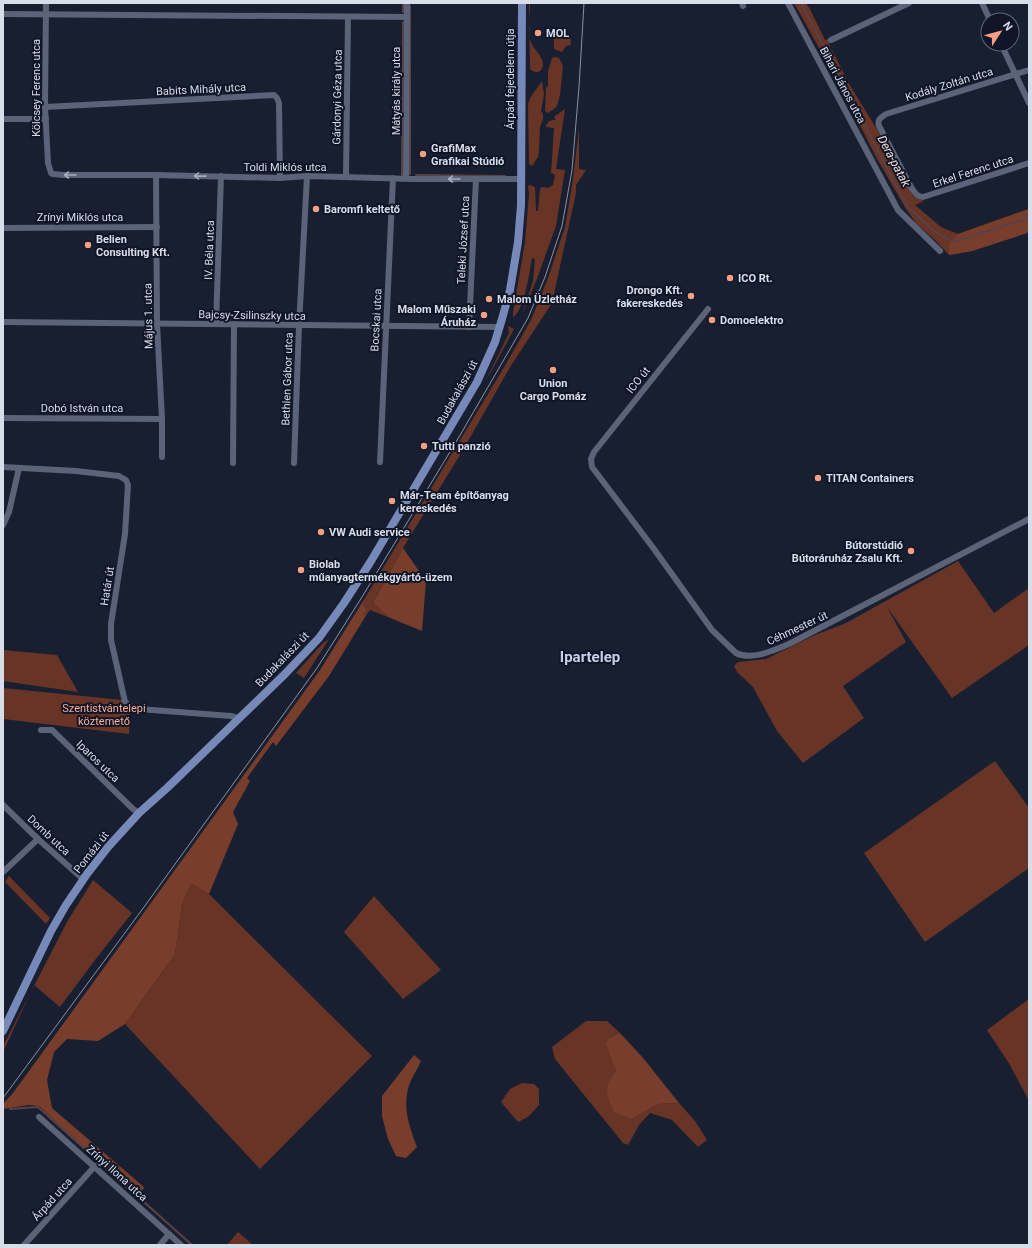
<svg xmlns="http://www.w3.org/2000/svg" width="1032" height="1248" font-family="Roboto,sans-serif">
<rect width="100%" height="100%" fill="#181f31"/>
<g fill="#683425">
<path d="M529,3H530C530,12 528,32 530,40C533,50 543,55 543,65C542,73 535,74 530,69Z"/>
<path d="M794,3H806L808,7H809L825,40L828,39L830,47L827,49H830L833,52L848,82L876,128L909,189L914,197L924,201L915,205L941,227L958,234L1029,209V231L1027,233L972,251L949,255L936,241L916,223L906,209L876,157L838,82Z"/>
<path d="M554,33L570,35L571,45L566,46L562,52L554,49Z"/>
<path d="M556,57L559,58L563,66L560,95L557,106L554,109L548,113L545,111L546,88L548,86V71L552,58Z"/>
<path d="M542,81L544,95L541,111L543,114V119L540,127L539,150L538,157L532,166L529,164L528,104L530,98Z"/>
<path d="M565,109L556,169L565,170L556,226L538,276L522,315L533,281L535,259L532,258C530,270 524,312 513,317V313L525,242L529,194L528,186L530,185L535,187L536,211H538L540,189L542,187L548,188L553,185L555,175L551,173L554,128L546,127C547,121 550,120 556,120L554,118L555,116Z"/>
<path d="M579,128V169L586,170L576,185V193L552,303L510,367L463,450L403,548L373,603L388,617L370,610L367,614L365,615L363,607L365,598L506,364L531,320L548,278L565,227L573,179Z"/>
<path d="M508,326L514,329L498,359L485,382L509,333Z"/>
<path d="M958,561L994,613L1029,588V645L952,698L887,607L906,642L843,686L864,718L803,763L777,731L753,687L737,672L734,666L738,662L766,659L815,635L846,623Z"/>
<path d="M329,639L304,678L296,673L323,643Z"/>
<path d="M3,650L57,655L78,692L3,681Z"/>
<path d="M3,688L122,700L123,711L130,712L129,734L3,719Z"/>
<path d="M995,761L1029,808V868L925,942L864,853Z"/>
<path d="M9,876L50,918L46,924L5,882Z"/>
<path d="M93,880L132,913L95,960L60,1007L34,985L3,1052V1046L67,922Z"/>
<path d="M191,882L209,894L372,1056L260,1169L125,1024L175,954L182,905Z"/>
<path d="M374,896L441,970L403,999L344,932Z"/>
<path d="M1029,999V1101L1010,1065L987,1030Z"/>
<path d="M586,1021H607L620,1033L609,1038L616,1070L610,1079L632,1119L658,1104L679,1103L695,1121L707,1140L698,1147L672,1120L650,1113L639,1125L628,1145L623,1143L555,1059L552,1047Z"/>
<path d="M522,1083L534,1084L539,1089V1105L528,1117L518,1122L501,1102L510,1089Z"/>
<path d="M238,1232L253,1245H227Z"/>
</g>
<g fill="#783d2b">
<path d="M1029,209V231L1027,233L972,251L949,255V245L958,234Z"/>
<path d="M403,548L426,581L422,631L388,617L373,603Z"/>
<path d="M365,598L363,607L365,606L366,612L364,613L365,615L367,614L329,676L276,746L273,742L247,778L250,781L233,812L238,824L209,894L191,883L182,905L175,954L125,1024L98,1041L67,1039L54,1052L47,1080L52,1108L144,1187L139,1199L39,1106L29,1105L3,1109V1104L13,1093L320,670Z"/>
<path d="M620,1033L644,1059L679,1103L658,1104L632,1119L614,1112C606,1092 603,1088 616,1070L606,1044L609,1038Z"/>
<path d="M414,1055L421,1061C417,1070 410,1080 408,1089C403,1110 410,1128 417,1147L406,1158L396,1156L388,1139L382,1116V1096Z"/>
</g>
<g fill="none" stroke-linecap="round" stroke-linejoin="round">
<g stroke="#594246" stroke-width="2">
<path d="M801,3L891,176L908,207L934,231L953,242L1029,218"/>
<path d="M410,6V174"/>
<path d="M403,12V3"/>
<path d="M402,175L403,22"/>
<path d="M416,175L505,176"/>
<path d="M10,1109L38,1107L192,1245"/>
</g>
<g stroke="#5b6379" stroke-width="6">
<path d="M46,3L45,107L48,163L51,173L53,174L63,175H156L280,178L307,176L413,179H521"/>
<path d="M742,3L743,6"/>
<path d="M788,3L898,210L940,251"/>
<path d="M982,3L990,20"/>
<path d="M3,14L407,17"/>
<path d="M831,40L909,3"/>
<path d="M1001,44L1029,103"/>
<path d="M1029,70L886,114C881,118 877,119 879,126L911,187C915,193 916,196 923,197L1029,163"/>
<path d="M45,107L274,95L277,98L279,103L280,178"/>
<path d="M3,119H46"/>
<path d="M156,175L157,324L162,419V457"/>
<path d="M346,177L348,17"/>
<path d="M406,178L407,3"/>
<path d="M3,228L157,227"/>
<path d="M708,309L594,452L591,459L592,467L654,549L712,630L736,653C751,661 775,650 789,644L1029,519"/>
<path d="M3,322L500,327"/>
<path d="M216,324L221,176"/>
<path d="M469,327L476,179"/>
<path d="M3,418L162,419"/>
<path d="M380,462L393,178"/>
<path d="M233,463L234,324"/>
<path d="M294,463L299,326L307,176"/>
<path d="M3,467L76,471L119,476L126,480L128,485L125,534L111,624V640L125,702L132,707L139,709L231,716L238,718"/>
<path d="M3,525L9,512L19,468"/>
<path d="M41,730H52L133,809L139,813"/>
<path d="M3,805L38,839L83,879"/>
<path d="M3,872L38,839"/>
<path d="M39,1117L181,1245"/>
<path d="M24,1245L95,1166"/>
<path d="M160,1245L169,1234"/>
</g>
<path stroke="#7789b9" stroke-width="8" d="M3,1031L51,931L66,905L87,874L108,847L139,813L167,788L285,674L319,638L344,603L371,561L477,382L495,342L502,319L510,290L518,242L521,205L522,3"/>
<path stroke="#8a909f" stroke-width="1" d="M3,1098L144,907L317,668L362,597L459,437L528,318L545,277L562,226L572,170L579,87L584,3"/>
</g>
<defs><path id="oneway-shaft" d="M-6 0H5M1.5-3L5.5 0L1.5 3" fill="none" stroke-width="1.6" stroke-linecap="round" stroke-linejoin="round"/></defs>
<g stroke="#a6acbd">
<use href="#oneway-shaft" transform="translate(70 175) rotate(-180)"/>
<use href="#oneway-shaft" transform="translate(200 176) rotate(-179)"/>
<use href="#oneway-shaft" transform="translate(454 179) rotate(-180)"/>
</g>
<g fill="#f39f85" stroke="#101627" stroke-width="1.5">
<circle cx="538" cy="33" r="4"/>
<circle cx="423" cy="154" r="4"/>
<circle cx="316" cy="209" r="4"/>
<circle cx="88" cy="245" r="4"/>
<circle cx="730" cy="278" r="4"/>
<circle cx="691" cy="296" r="4"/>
<circle cx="489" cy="299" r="4"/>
<circle cx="484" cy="315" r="4"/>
<circle cx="712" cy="320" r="4"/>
<circle cx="553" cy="370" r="4"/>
<circle cx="424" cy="446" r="4"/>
<circle cx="818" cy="478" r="4"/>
<circle cx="392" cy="501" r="4"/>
<circle cx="321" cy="532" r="4"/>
<circle cx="911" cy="551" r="4"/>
<circle cx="301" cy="570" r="4"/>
</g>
<g text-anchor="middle" stroke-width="4" stroke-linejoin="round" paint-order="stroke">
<g font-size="11" font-weight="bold" fill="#d8ddea" stroke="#101627" text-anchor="start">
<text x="546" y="37">MOL</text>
<text x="431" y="152">GrafiMax<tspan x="431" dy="13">Grafikai Stúdió</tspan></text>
<text x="324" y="213">Baromfi keltető</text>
<text x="96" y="243">Belien<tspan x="96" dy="13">Consulting Kft.</tspan></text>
<text x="738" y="282">ICO Rt.</text>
<text x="683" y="294" text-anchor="end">Drongo Kft.<tspan x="683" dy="13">fakereskedés</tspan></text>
<text x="497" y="303">Malom Üzletház</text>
<text x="476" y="313" text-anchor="end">Malom Műszaki<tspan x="476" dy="13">Áruház</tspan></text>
<text x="720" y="324">Domoelektro</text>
<text x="553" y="387" text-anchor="middle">Union<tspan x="553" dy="13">Cargo Pomáz</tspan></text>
<text x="432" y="450">Tutti panzió</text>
<text x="826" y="482">TITAN Containers</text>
<text x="400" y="499">Már-Team építőanyag<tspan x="400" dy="13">kereskedés</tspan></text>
<text x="329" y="536">VW Audi service</text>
<text x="903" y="549" text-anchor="end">Bútorstúdió<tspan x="903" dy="13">Bútoráruház Zsalu Kft.</tspan></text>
<text x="309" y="568">Biolab<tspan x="309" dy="13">műanyagtermékgyártó-üzem</tspan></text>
</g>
<g font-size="11" fill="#d8ddea" stroke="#101627">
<text transform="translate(510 79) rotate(-90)" y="4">Árpád fejedelem útja</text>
<text transform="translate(949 84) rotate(-17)" y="4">Kodály Zoltán utca</text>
<text transform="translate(843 85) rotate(62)" y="4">Bihari János utca</text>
<text transform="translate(36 88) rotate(-90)" y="4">Kölcsey Ferenc utca</text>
<text transform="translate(201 89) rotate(-3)" y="4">Babits Mihály utca</text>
<text transform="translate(396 91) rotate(-90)" y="4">Mátyás király utca</text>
<text transform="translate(337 97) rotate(-89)" y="4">Gárdonyi Géza utca</text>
<text x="285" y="171">Toldi Miklós utca</text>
<text transform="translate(973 171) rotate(-18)" y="4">Erkel Ferenc utca</text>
<text x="80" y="221">Zrínyi Miklós utca</text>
<text transform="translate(463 240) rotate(-87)" y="4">Teleki József utca</text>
<text transform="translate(209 250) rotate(-88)" y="4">IV. Béla utca</text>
<text transform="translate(252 315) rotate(1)" y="4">Bajcsy-Zsilinszky utca</text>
<text transform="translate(148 316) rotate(-91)" y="4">Május 1. utca</text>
<text transform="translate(376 320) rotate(-87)" y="4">Bocskai utca</text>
<text transform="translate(287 379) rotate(-88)" y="4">Bethlen Gábor utca</text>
<text transform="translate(638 380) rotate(-51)" y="4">ICO út</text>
<text transform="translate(457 392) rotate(-61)" y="4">Budakalászi út</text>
<text x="82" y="412">Dobó István utca</text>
<text transform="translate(107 586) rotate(-81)" y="4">Határ út</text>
<text transform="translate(797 628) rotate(-25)" y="4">Céhmester út</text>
<text transform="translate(282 659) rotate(-46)" y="4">Budakalászi út</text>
<text transform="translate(98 761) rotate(44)" y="4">Iparos utca</text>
<text transform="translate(49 835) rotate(43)" y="4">Domb utca</text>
<text transform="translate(91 852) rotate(-52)" y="4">Pomázi út</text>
<text transform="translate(117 1173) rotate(42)" y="4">Zrínyi Ilona utca</text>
<text transform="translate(52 1199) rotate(-48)" y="4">Árpád utca</text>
</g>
<g font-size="11" fill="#f9ae97" stroke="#101627">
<text x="104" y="712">Szentistvántelepi<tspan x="104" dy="13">köztemető</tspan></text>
</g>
<g font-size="12" font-style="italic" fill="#f3dfd9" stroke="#101627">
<text transform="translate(894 161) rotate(62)" y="4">Dera-patak</text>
</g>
<g font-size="15" font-weight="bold" fill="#c6d0e9" stroke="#101627">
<text x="590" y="662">Ipartelep</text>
</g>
</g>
<rect width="1032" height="1248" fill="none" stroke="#d8ddea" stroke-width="8"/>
<g transform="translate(1000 32) rotate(54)"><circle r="19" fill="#101627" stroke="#606675"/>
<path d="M0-3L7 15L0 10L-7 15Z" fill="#f39f85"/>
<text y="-6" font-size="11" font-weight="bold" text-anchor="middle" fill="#d8ddea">N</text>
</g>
</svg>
